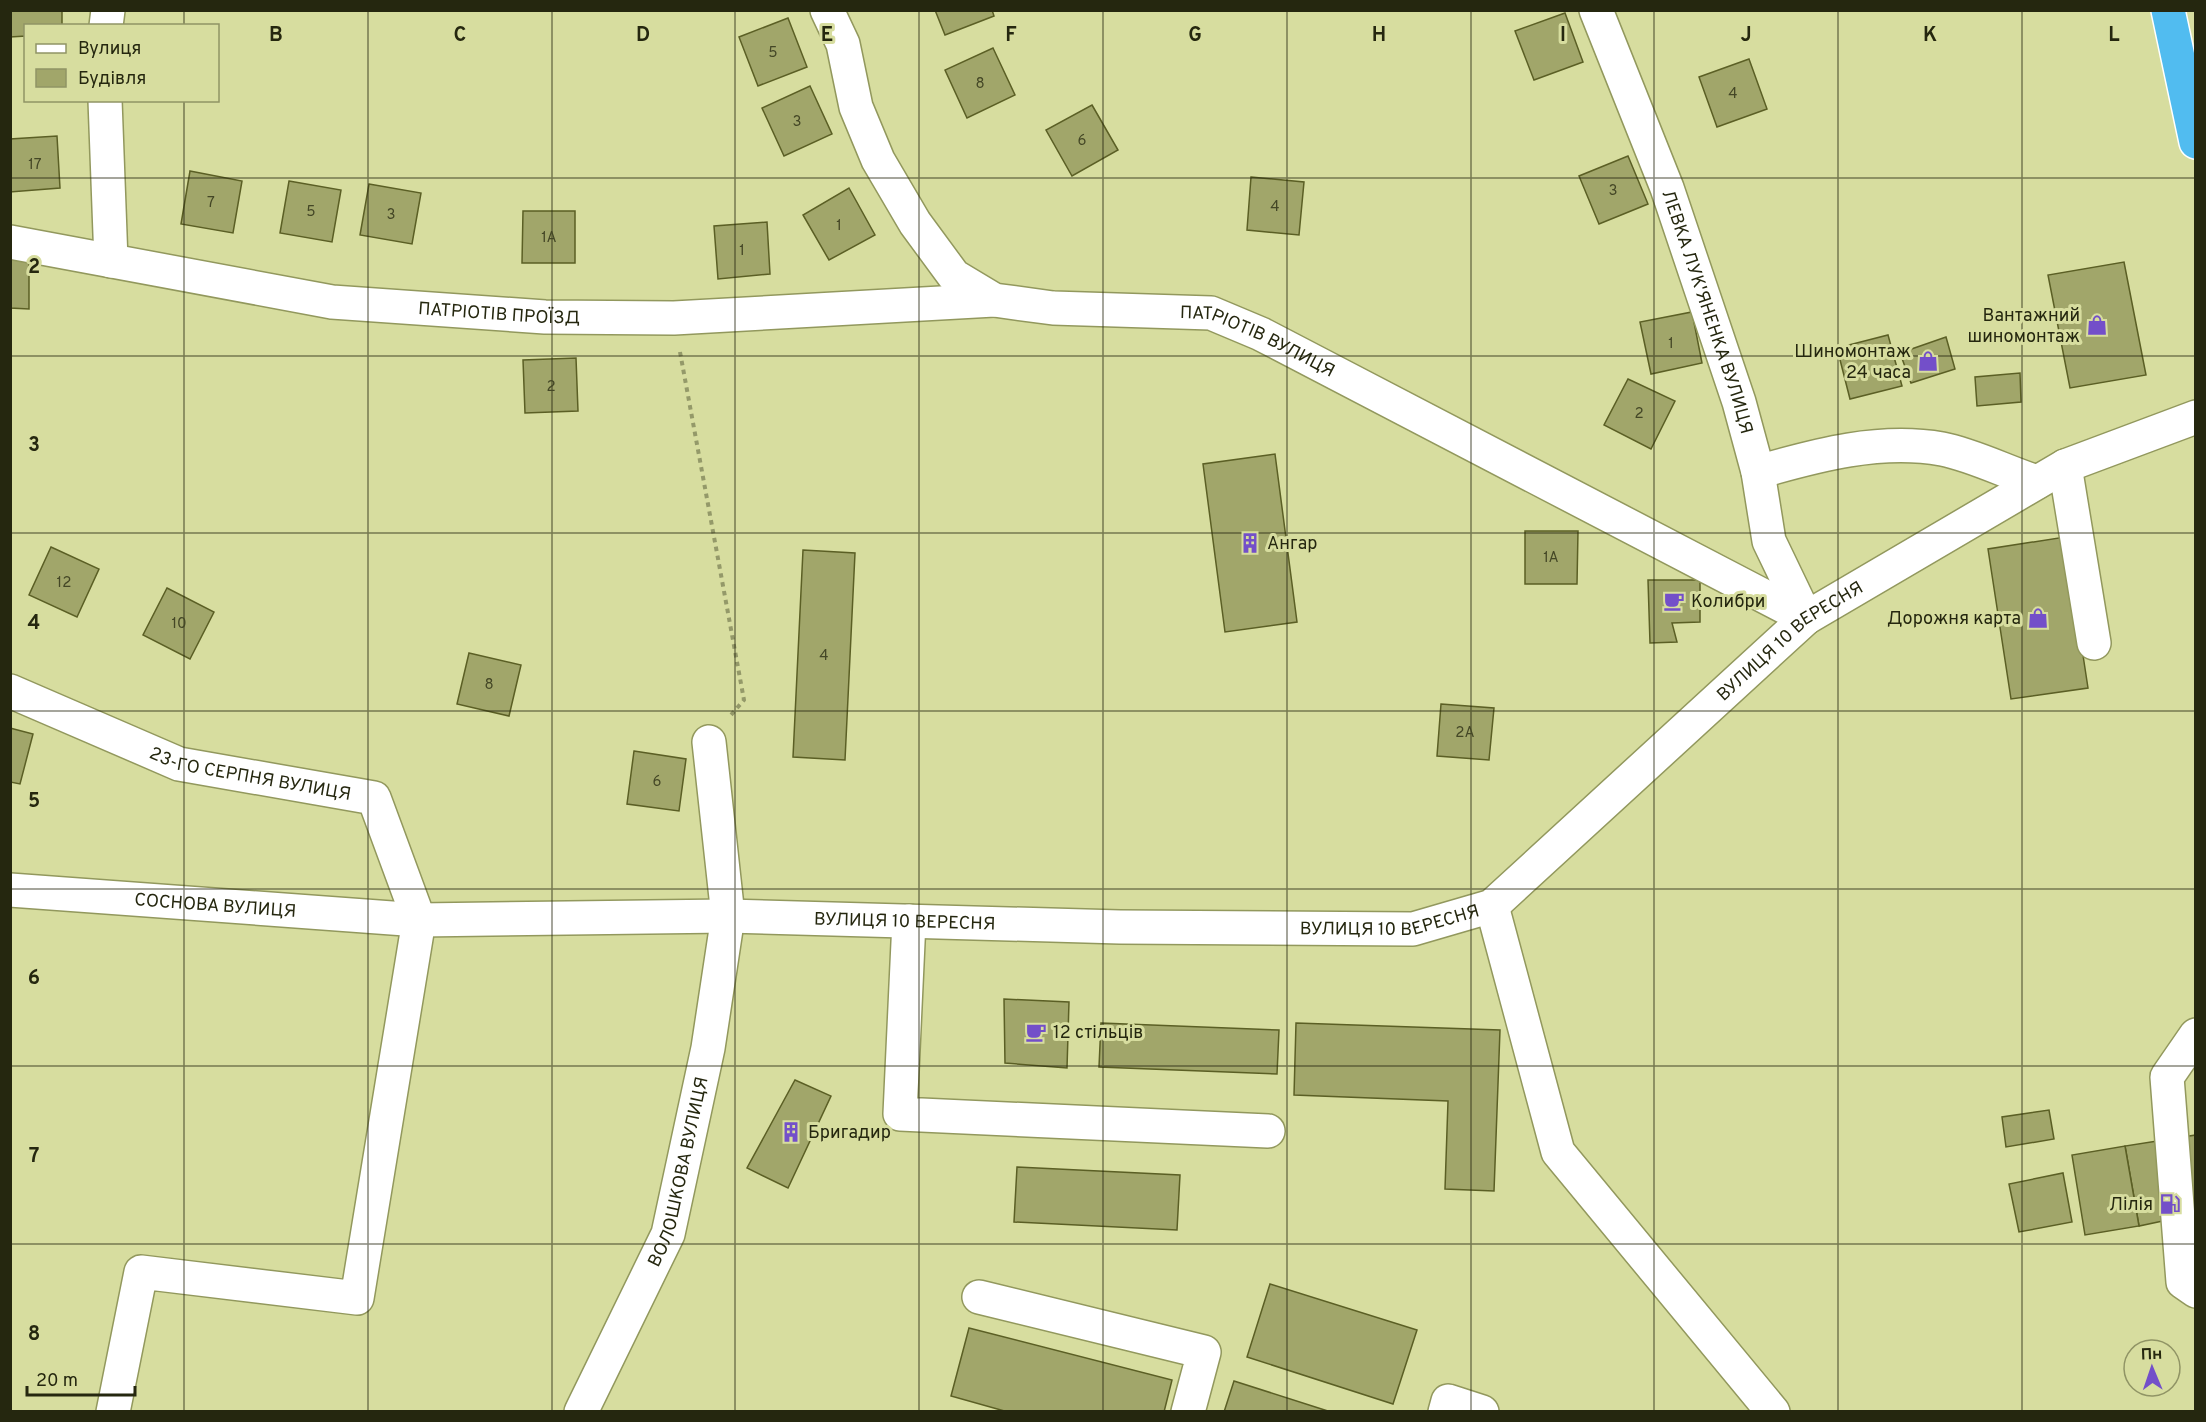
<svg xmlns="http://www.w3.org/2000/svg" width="2206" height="1422" font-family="Overpass,sans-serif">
<rect width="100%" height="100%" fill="#d7dd9f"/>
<g fill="#a1a66a" stroke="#5b5f25" stroke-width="1.5">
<path d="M10,10H62V26H26V36L10,37Z"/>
<path d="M935,10H992L994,16L945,35Z"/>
<path d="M1565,13L1583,62L1534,80L1515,31Z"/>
<path d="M788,18L807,67L758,86L739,37Z"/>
<path d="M993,48L1015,95L967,118L945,70Z"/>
<path d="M1749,59L1767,109L1717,127L1699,77Z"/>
<path d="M810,86L832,134L784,156L762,108Z"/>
<path d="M1092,105L1118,150L1072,176L1046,130Z"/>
<path d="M57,136L60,188L10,192V139Z"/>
<path d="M1628,156L1648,204L1599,224L1579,176Z"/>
<path d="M190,171L242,181L233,233L181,224Z"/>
<path d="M1251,177L1304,182L1299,235L1247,230Z"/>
<path d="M289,181L341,190L332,242L280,233Z"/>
<path d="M369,184L421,193L412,244L360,235Z"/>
<path d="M849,188L875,235L829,260L803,215Z"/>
<path d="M523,211H575V263H522Z"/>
<path d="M767,222L770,274L718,279L714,226Z"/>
<path d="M10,256H29V309L10,308Z"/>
<path d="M2124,262L2146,375L2070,388L2048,275Z"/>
<path d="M1692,312L1702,363L1651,374L1640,322Z"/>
<path d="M1888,335L1902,386L1850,399L1837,348Z"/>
<path d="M1946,337L1955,369L1911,383L1900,353Z"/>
<path d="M576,358L578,411L525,413L523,360Z"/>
<path d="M2020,373L2021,402L1977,406L1975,377Z"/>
<path d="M1628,379L1675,401L1651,449L1604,425Z"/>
<path d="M1275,454L1297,622L1225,632L1203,464Z"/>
<path d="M1525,531H1578L1577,584H1525Z"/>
<path d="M2065,537L2088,688L2011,699L1988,549Z"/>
<path d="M51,547L99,569L77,617L29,595Z"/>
<path d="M803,550L855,553L845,760L793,757Z"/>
<path d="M1648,580H1700V622L1672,623L1677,642L1650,643Z"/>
<path d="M167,588L214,612L190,659L143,635Z"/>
<path d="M469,653L521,665L509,716L457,704Z"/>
<path d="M1441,704L1494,708L1489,760L1437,756Z"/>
<path d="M10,728L33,734L20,784L10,782Z"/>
<path d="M634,751L686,759L679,811L627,804Z"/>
<path d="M1004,999L1069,1002L1067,1068L1005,1063Z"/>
<path d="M1101,1023L1279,1030L1277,1074L1099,1067Z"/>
<path d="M1296,1023L1500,1030L1494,1191L1445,1189L1448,1101L1294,1095Z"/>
<path d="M795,1080L831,1096L788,1188L747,1168Z"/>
<path d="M2049,1110L2054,1139L2006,1147L2002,1117Z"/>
<path d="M2196,1135V1214L2139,1226L2125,1146Z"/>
<path d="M2125,1146L2139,1226L2085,1235L2072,1155Z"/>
<path d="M1017,1167L1180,1175L1177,1230L1014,1222Z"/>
<path d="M2063,1173L2072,1222L2019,1232L2009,1184Z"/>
<path d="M1270,1284L1417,1330L1393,1404L1247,1357Z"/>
<path d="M969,1328L1172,1380L1164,1412H1008L951,1396Z"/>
<path d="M1234,1381L1331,1412H1224Z"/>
</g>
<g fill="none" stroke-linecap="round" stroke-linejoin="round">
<g stroke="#92985d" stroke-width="36">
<g id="minor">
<path id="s1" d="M827,10L843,44L856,107L878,160L915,223L954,276L994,300L1053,308L1211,313L1261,334L1806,618"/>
<path id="s2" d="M1596,10L1667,188L1739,402L1758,472L1769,541L1806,618"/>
<path d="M106,26L108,10"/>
<path d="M105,100L111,261"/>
<path id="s3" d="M10,242L332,302L545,317L674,318L994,300"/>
<path d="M2065,466L2094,643"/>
<path d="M1758,472C1817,455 1880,438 1942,449C1973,455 2006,472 2037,482"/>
<path id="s4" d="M10,691L179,764L374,798L419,920L357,1298L141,1272L113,1412"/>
<path id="s5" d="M10,890L419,920L728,916L1120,927L1413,929L1492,906L1806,618L2065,466L2196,417"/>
<path d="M1492,906L1558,1152L1773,1412"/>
<path d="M909,921L900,1114L1268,1131"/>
<path d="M2196,1035L2167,1077L2183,1282L2196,1291"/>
<path d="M979,1297L1204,1352L1188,1412"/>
<path id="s6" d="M581,1412L668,1234L708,1048L728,916L709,742"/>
<path d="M1445,1412L1448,1401L1482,1412"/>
</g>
</g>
<g stroke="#fff" stroke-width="36">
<path id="highway" d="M2168,10L2196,142"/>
</g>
<path stroke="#949969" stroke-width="4" stroke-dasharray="4.5 4.5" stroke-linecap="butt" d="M680,352L744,700L731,715"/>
<use href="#minor" stroke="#fff" stroke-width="33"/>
<use href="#highway" stroke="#51bcf0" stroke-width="33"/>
</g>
<path fill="none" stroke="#25270f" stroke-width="1.5" stroke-opacity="0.55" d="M184,10V26M368,10V1412M552,10V1412M735,10V1412M919,10V1412M1103,10V1412M1287,10V1412M1471,10V1412M1654,10V1412M1838,10V1412M2022,10V1412M184,100V1412M10,178H2196M10,356H2196M10,533H2196M10,711H2196M10,889H2196M10,1066H2196M10,1244H2196"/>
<defs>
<g id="shop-bare" transform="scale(1.62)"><path d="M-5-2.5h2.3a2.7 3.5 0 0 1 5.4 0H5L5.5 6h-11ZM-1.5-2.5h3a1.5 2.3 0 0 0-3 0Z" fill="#734fc9" stroke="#d7dd9f" stroke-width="2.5" paint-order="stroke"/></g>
<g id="building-bare" transform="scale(1.62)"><path d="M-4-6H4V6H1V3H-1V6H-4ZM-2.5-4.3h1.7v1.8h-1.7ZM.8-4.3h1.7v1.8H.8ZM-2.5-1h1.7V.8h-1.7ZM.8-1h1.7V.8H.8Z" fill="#734fc9" stroke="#d7dd9f" stroke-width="2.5" paint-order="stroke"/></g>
<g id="cafe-bare" transform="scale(1.62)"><path d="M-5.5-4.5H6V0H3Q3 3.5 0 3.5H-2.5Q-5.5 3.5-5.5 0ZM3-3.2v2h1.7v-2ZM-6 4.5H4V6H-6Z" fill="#734fc9" stroke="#d7dd9f" stroke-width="2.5" paint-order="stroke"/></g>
<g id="fuel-bare" transform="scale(1.62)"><path d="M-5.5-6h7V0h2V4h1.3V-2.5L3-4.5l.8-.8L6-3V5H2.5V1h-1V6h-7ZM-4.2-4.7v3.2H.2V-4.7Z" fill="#734fc9" stroke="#d7dd9f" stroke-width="2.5" paint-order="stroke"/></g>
</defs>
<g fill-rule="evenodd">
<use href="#shop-bare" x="2097" y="325"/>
<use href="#shop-bare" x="1928" y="361"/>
<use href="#building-bare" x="1250" y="543"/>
<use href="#cafe-bare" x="1674" y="601"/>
<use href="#shop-bare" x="2038" y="618"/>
<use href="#cafe-bare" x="1036" y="1032"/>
<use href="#building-bare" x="791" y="1132"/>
<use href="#fuel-bare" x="2170" y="1204"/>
</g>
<g text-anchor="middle" stroke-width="6" stroke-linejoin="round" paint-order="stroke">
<g font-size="15" fill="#444726">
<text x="773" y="57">5</text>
<text x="980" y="88">8</text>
<text x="1733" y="98">4</text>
<text x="797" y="126">3</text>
<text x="1082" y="145">6</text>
<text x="35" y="169">17</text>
<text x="1613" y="195">3</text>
<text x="211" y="207">7</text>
<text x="1275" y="211">4</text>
<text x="311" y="216">5</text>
<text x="391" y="219">3</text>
<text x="839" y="230">1</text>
<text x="549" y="242">1А</text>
<text x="742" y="255">1</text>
<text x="1671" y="348">1</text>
<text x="551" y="391">2</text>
<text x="1639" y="418">2</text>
<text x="1551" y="562">1А</text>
<text x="64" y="587">12</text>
<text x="179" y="628">10</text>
<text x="824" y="660">4</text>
<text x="489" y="689">8</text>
<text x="1465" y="737">2А</text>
<text x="657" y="786">6</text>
</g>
<g font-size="18" fill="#25270f" stroke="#d7dd9f">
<text dy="6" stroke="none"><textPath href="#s3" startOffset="495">ПАТРІОТІВ ПРОЇЗД</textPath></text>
<text dy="6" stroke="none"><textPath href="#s2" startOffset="322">ЛЕВКА ЛУК'ЯНЕНКА ВУЛИЦЯ</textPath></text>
<text dy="6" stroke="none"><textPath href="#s1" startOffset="615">ПАТРІОТІВ ВУЛИЦЯ</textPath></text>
<text dy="6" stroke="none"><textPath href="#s5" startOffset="1886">ВУЛИЦЯ 10 ВЕРЕСНЯ</textPath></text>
<text dy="6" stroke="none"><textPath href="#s4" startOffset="256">23-ГО СЕРПНЯ ВУЛИЦЯ</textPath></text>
<text dy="6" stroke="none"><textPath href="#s5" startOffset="206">СОСНОВА ВУЛИЦЯ</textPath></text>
<text dy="6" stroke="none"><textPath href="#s5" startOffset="1382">ВУЛИЦЯ 10 ВЕРЕСНЯ</textPath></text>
<text dy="6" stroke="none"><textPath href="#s5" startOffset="896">ВУЛИЦЯ 10 ВЕРЕСНЯ</textPath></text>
<text dy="6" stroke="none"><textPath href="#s6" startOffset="261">ВОЛОШКОВА ВУЛИЦЯ</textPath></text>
</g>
<g font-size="18" fill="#25270f" stroke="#d7dd9f" text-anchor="end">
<text x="2080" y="321">Вантажний<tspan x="2080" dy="21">шиномонтаж</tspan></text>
<text x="1911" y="357">Шиномонтаж<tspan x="1911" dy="21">24 часа</tspan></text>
<text x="1267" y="549" text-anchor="start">Ангар</text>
<text x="1691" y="607" text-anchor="start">Колибри</text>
<text x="2021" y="624">Дорожня карта</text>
<text x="1053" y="1038" text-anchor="start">12 стільців</text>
<text x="808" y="1138" text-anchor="start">Бригадир</text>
<text x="2153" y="1210">Лілія</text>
</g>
</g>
<g font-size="20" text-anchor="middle" font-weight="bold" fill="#25270f" stroke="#d7dd9f" stroke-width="6" stroke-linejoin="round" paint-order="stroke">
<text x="276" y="41">B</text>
<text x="460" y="41">C</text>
<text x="643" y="41">D</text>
<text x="827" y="41">E</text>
<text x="1011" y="41">F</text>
<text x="1195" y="41">G</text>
<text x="1379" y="41">H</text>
<text x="1563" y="41">I</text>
<text x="1746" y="41">J</text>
<text x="1930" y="41">K</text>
<text x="2114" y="41">L</text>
<text x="34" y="273">2</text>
<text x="34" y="451">3</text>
<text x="34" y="629">4</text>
<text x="34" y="807">5</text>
<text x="34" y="984">6</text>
<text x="34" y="1162">7</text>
<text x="34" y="1340">8</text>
</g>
<rect width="2206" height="1422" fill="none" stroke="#25270f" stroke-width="24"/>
<rect x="24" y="24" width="195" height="78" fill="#d7dd9f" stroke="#909465" stroke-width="1.5"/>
<rect x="36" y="44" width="30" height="9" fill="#ffffff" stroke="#909465" stroke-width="1.5"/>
<text x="78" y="54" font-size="18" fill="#25270f">Вулиця</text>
<rect x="36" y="69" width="30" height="18" fill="#a1a66a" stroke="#909465" stroke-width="1.5"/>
<text x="78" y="84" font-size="18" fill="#25270f">Будівля</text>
<g transform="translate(2152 1368) rotate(358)"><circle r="28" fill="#d7dd9f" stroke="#909465" stroke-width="1.5"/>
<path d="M0-4.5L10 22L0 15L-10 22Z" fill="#734fc9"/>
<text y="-9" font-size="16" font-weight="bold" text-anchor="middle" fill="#25270f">Пн</text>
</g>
<path d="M27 1386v9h108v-9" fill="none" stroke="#25270f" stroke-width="3"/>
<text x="36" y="1386" font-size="18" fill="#25270f" stroke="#d7dd9f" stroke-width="4.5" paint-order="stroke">20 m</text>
</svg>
